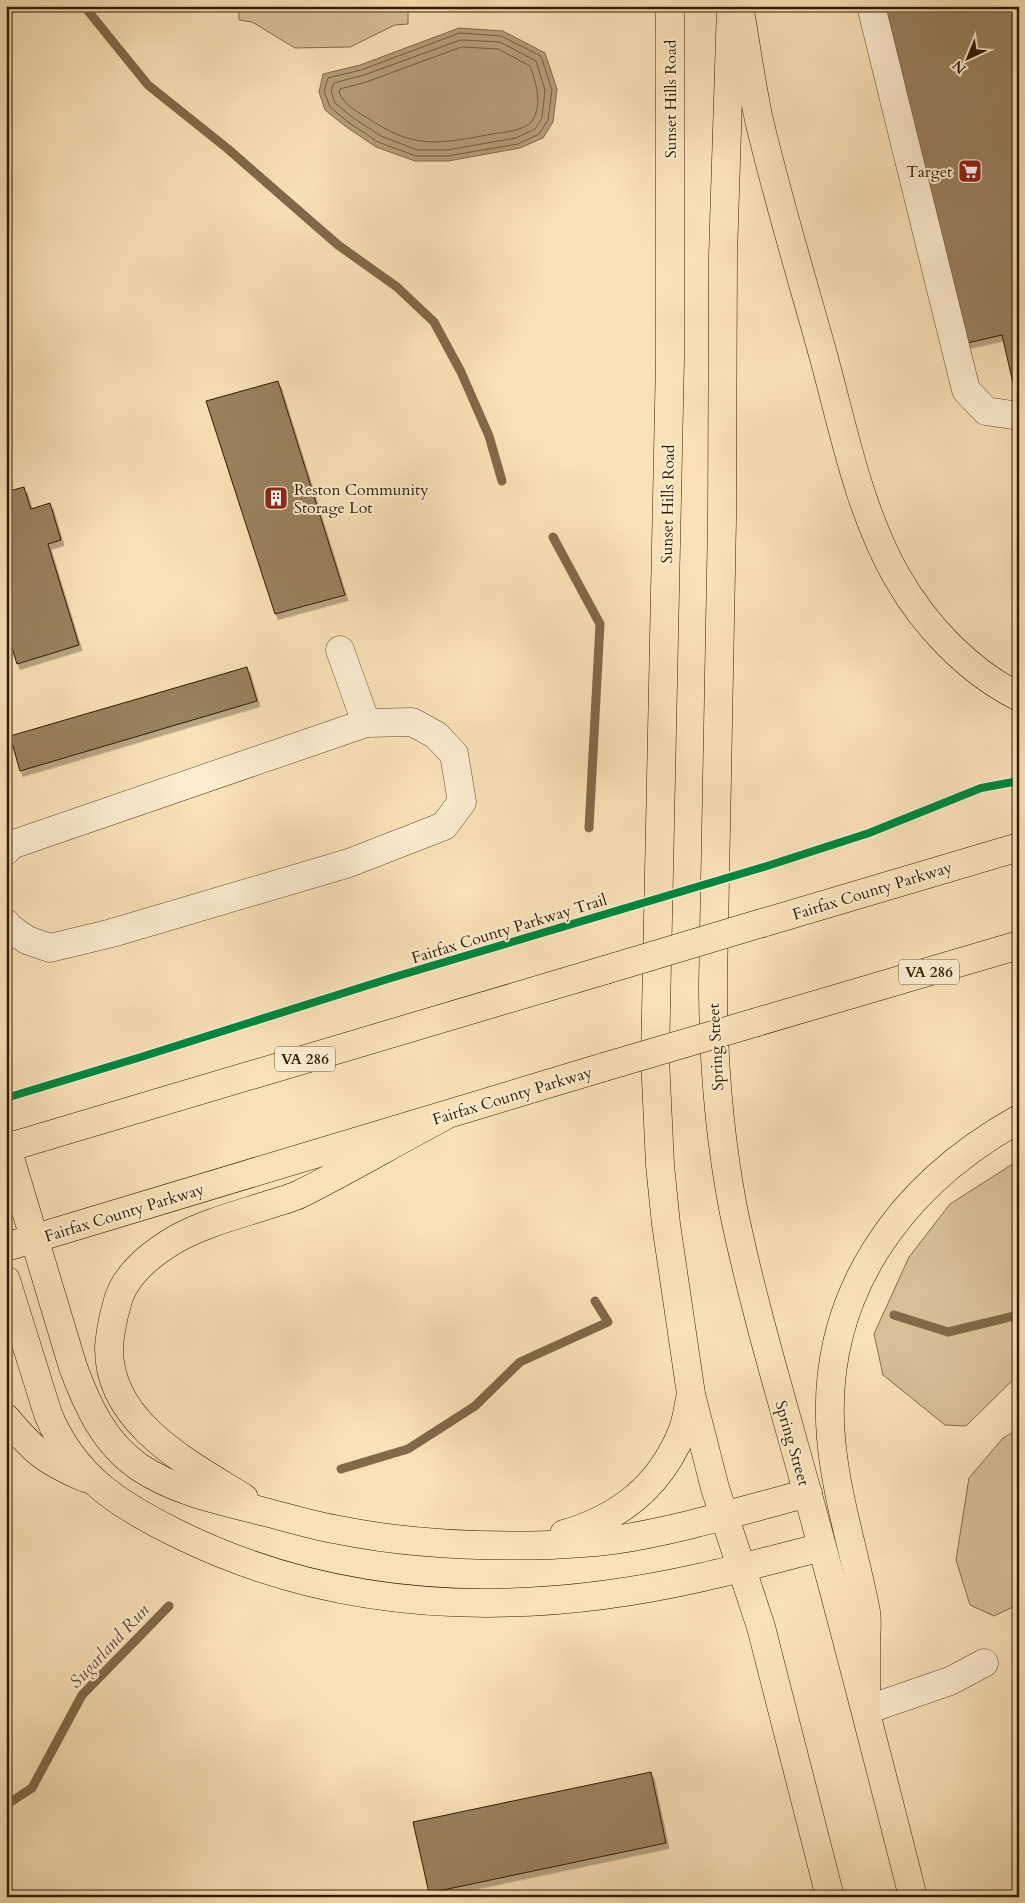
<svg xmlns="http://www.w3.org/2000/svg" width="1025" height="1903" font-family="Cardo,serif">
<defs>
<filter id="shadow"><feDropShadow dx="3" dy="5.5" stdDeviation="0" flood-color="#0004"/></filter>
</defs>
<rect width="100%" height="100%" fill="#f9e1b7"/>
<filter id="stains"><feTurbulence type="fractalNoise" baseFrequency=".004" numOctaves="4"/><feColorMatrix values="0 0 0 0 .2 0 0 0 0 .09 0 0 0 0 .02 0 0 0 .5 -.17"/></filter>
<radialGradient id="worn" r=".72"><stop offset=".6" stop-color="#630" stop-opacity="0"/><stop offset="1" stop-color="#630" stop-opacity=".3"/></radialGradient>
<g fill="#d7c098" stroke="#846e4c">
<path d="M239,6H408V24L395,25L350,47L295,48L252,22L239,20Z"/>
<path d="M1019,1160V1374L966,1426L945,1425L883,1375L874,1334L909,1257L950,1204Z"/>
<path d="M1019,1429V1604L994,1616L970,1605L956,1560L969,1478L1003,1438Z"/>
</g>
<path fill="#b59e79" stroke="#806a49" d="M459,28L503,31L545,53L557,89L553,122L543,138L520,148L448,161H415L376,147L345,126L325,110L319,92L323,74L360,65Z"/>
<g fill="none" stroke-linecap="round" stroke-linejoin="round">
<g stroke="#735d3c" stroke-width="1">
<path d="M460,33L501,36L541,56L552,90L548,120L539,134L518,144L447,156H416L378,142L348,122L330,107L324,91L328,78L361,70Z"/>
<path d="M461,40L500,42L536,61L545,90L542,118L535,129L516,138L447,150H417L381,136L352,117L335,103L331,91L334,83L364,75Z"/>
<path d="M462,47L498,49L530,66C536,82 543,105 532,121C524,131 504,132 493,134C437,144 415,150 366,117C356,111 343,104 339,92L340,89L366,82Z"/>
</g>
<g stroke="#806a49" stroke-width="9">
<path d="M84,6L148,85L228,149L338,245L397,287L434,322L461,372L489,436L502,481"/>
<path d="M553,537L600,624L589,828"/>
<path d="M894,1315L948,1332L1019,1315"/>
<path d="M341,1469L408,1449L475,1406L520,1362L608,1322L595,1301"/>
<path d="M6,1805L32,1788L82,1695L169,1606"/>
</g>
</g>
<g fill="#99825f" stroke="#311c00" filter="url(#shadow)">
<path d="M883,6H1019V382L1013,383L1002,335L963,344Z"/>
<path d="M278,381L345,595L275,614L206,401Z"/>
<path d="M24,487L31,509L50,503L61,540L48,544L79,645L17,664L6,629V492Z"/>
<path d="M247,667L257,701L20,771L10,736Z"/>
<path d="M651,1772L666,1843L429,1893L413,1822Z"/>
</g>
<g fill="none" stroke-linecap="round" stroke-linejoin="round">
<g stroke="#634d2e" stroke-width="29">
<g id="minor">
<path d="M871,6L966,390L986,411L1019,416"/>
<path d="M340,650L366,723"/>
<path d="M6,851L11,845L366,723L412,722L436,735L454,754L462,802L444,826L349,863L112,933L50,948L27,940L7,926L6,923"/>
<path d="M866,1710L950,1681L984,1663"/>
</g>
</g>
<g stroke="#311c00" stroke-width="29">
<g id="major">
<path d="M670,6V359L655,1058L660,1165L666,1224L691,1394L715,1488L761,1627L830,1897"/>
<path d="M731,6L723,255L722,520L713,983C713,1059 719,1134 733,1208C753,1305 782,1400 808,1495C845,1629 879,1763 913,1897"/>
</g>
</g>
<g stroke="#311c00" stroke-width="29">
<g id="highway">
<path d="M739,6C746,44 751,83 759,120C778,200 802,279 824,358C844,432 859,510 897,577C925,626 968,671 1019,697"/>
<path d="M762,923L1019,847"/>
<path d="M757,1022L1019,945"/>
<path d="M6,1148L605,970"/>
<path d="M7,1148L73,1367C87,1405 104,1443 139,1467C176,1492 222,1501 265,1512C289,1518 314,1526 339,1530C408,1544 480,1547 550,1545C571,1544 593,1543 614,1540C680,1530 744,1510 808,1493"/>
<path d="M6,1247L604,1067"/>
<path d="M6,1280L48,1414C74,1478 122,1507 182,1536C347,1616 527,1617 703,1577C743,1568 783,1557 822,1547"/>
<path d="M6,1418C34,1451 45,1461 85,1478"/>
<path d="M244,1498C190,1464 109,1424 109,1349C109,1338 112,1326 114,1315C116,1309 117,1303 119,1297C128,1272 154,1252 176,1239C205,1223 237,1215 268,1205C279,1201 290,1199 300,1194C349,1170 395,1142 443,1117"/>
<path d="M564,1534C620,1518 660,1486 682,1432C687,1420 688,1406 691,1394"/>
<path d="M866,1710C866,1688 866,1667 866,1645C866,1635 868,1622 866,1612C855,1553 836,1497 831,1438C819,1296 899,1186 1019,1119"/>
</g>
</g>
<use href="#minor" stroke="#fbecd0" stroke-width="28"/>
<use href="#major" stroke="#f9e1b7" stroke-width="28"/>
<use href="#highway" stroke="#f9e1b7" stroke-width="28"/>
<g stroke="#311c00" stroke-width="29" stroke-linecap="butt">
<g id="highway-bridge">
<path d="M605,970L762,923"/>
<path d="M604,1067L757,1022"/>
</g>
</g>
<use href="#highway-bridge" stroke="#f9e1b7" stroke-width="28"/>
<g stroke="#fbecd0" stroke-width="11">
<path id="cycleway" d="M6,1098L141,1057L391,978L767,866L869,833L981,788L1019,781"/>
</g>
<use href="#cycleway" stroke="#00873e" stroke-width="8"/>
</g>
<defs>
<g id="supermarket-square" transform="scale(1.25)"><rect x="-9" y="-9" width="18" height="18" rx="4" fill="#8f2418" stroke="#fbecd0"/><path d="M-6-5.5h2.5l.6 2H6L4.5 2H-2.5L-4.4-4H-6ZM-1.5 3.2a1.3 1.3 0 1 0 .1 0ZM3 3.2a1.3 1.3 0 1 0 .1 0Z" fill="#fff"/></g>
<g id="building-square" transform="scale(1.25)"><rect x="-9" y="-9" width="18" height="18" rx="4" fill="#8f2418" stroke="#fbecd0"/><path d="M-4-6H4V6H1V3H-1V6H-4ZM-2.5-4.3h1.7v1.8h-1.7ZM.8-4.3h1.7v1.8H.8ZM-2.5-1h1.7V.8h-1.7ZM.8-1h1.7V.8H.8Z" fill="#fff"/></g>
</defs>
<g fill-rule="evenodd">
<use href="#supermarket-square" x="970" y="171"/>
<use href="#building-square" x="276" y="498"/>
</g>
<g text-anchor="middle" stroke-width="4" stroke-linejoin="round" paint-order="stroke">
<g fill="#fbecd0" stroke="#6e5a3e" stroke-width="1">
<rect x="899" y="959.5" width="60" height="25" rx="4"/>
<rect x="275" y="1046.5" width="60" height="25" rx="4"/>
</g>
<g font-size="15" font-weight="bold" fill="#311c00">
<text x="929" y="977">VA 286</text>
<text x="305" y="1064">VA 286</text>
</g>
<g font-size="16" fill="#311c00" stroke="#fbecd0">
<text transform="translate(670 99) rotate(-90)" y="6">Sunset Hills Road</text>
<text transform="translate(667 504) rotate(-89)" y="6">Sunset Hills Road</text>
<text transform="translate(872 890) rotate(-17)" y="6">Fairfax County Parkway</text>
<text transform="translate(509 928) rotate(-17)" y="6">Fairfax County Parkway Trail</text>
<text transform="translate(715 1047) rotate(-93)" y="6">Spring Street</text>
<text transform="translate(512 1095) rotate(-17)" y="6">Fairfax County Parkway</text>
<text transform="translate(124 1212) rotate(-17)" y="6">Fairfax County Parkway</text>
<text transform="translate(793 1443) rotate(74)" y="6">Spring Street</text>
</g>
<g font-size="16" fill="#311c00" stroke="#fbecd0" text-anchor="end">
<text x="952" y="177">Target</text>
<text x="294" y="495" text-anchor="start">Reston Community<tspan x="294" dy="18">Storage Lot</tspan></text>
</g>
<g font-size="18" font-style="italic" fill="#665030" stroke="#fbecd0">
<text transform="translate(109 1646) rotate(-47)" y="6">Sugarland Run</text>
</g>
</g>
<rect width="1025" height="1903" fill="none" stroke="#f9e1b7" stroke-width="25"/>
<rect x="8" y="8" width="1010" height="1888" fill="none" stroke="#311c00" stroke-width="2.5"/>
<rect x="12" y="12" width="1000" height="1878" fill="none" stroke="#311c00"/>
<g transform="translate(968 58) rotate(224)" stroke="#fbecd0" stroke-width="4" paint-order="stroke">
<path d="M0-4L9 19L0 12L-9 19Z" fill="#311c00"/>
<text y="-8" font-size="14" font-weight="bold" text-anchor="middle" fill="#311c00">N</text>
</g>
<rect width="100%" height="100%" filter="url(#stains)"/>
<rect width="100%" height="100%" fill="url(#worn)"/>
</svg>
